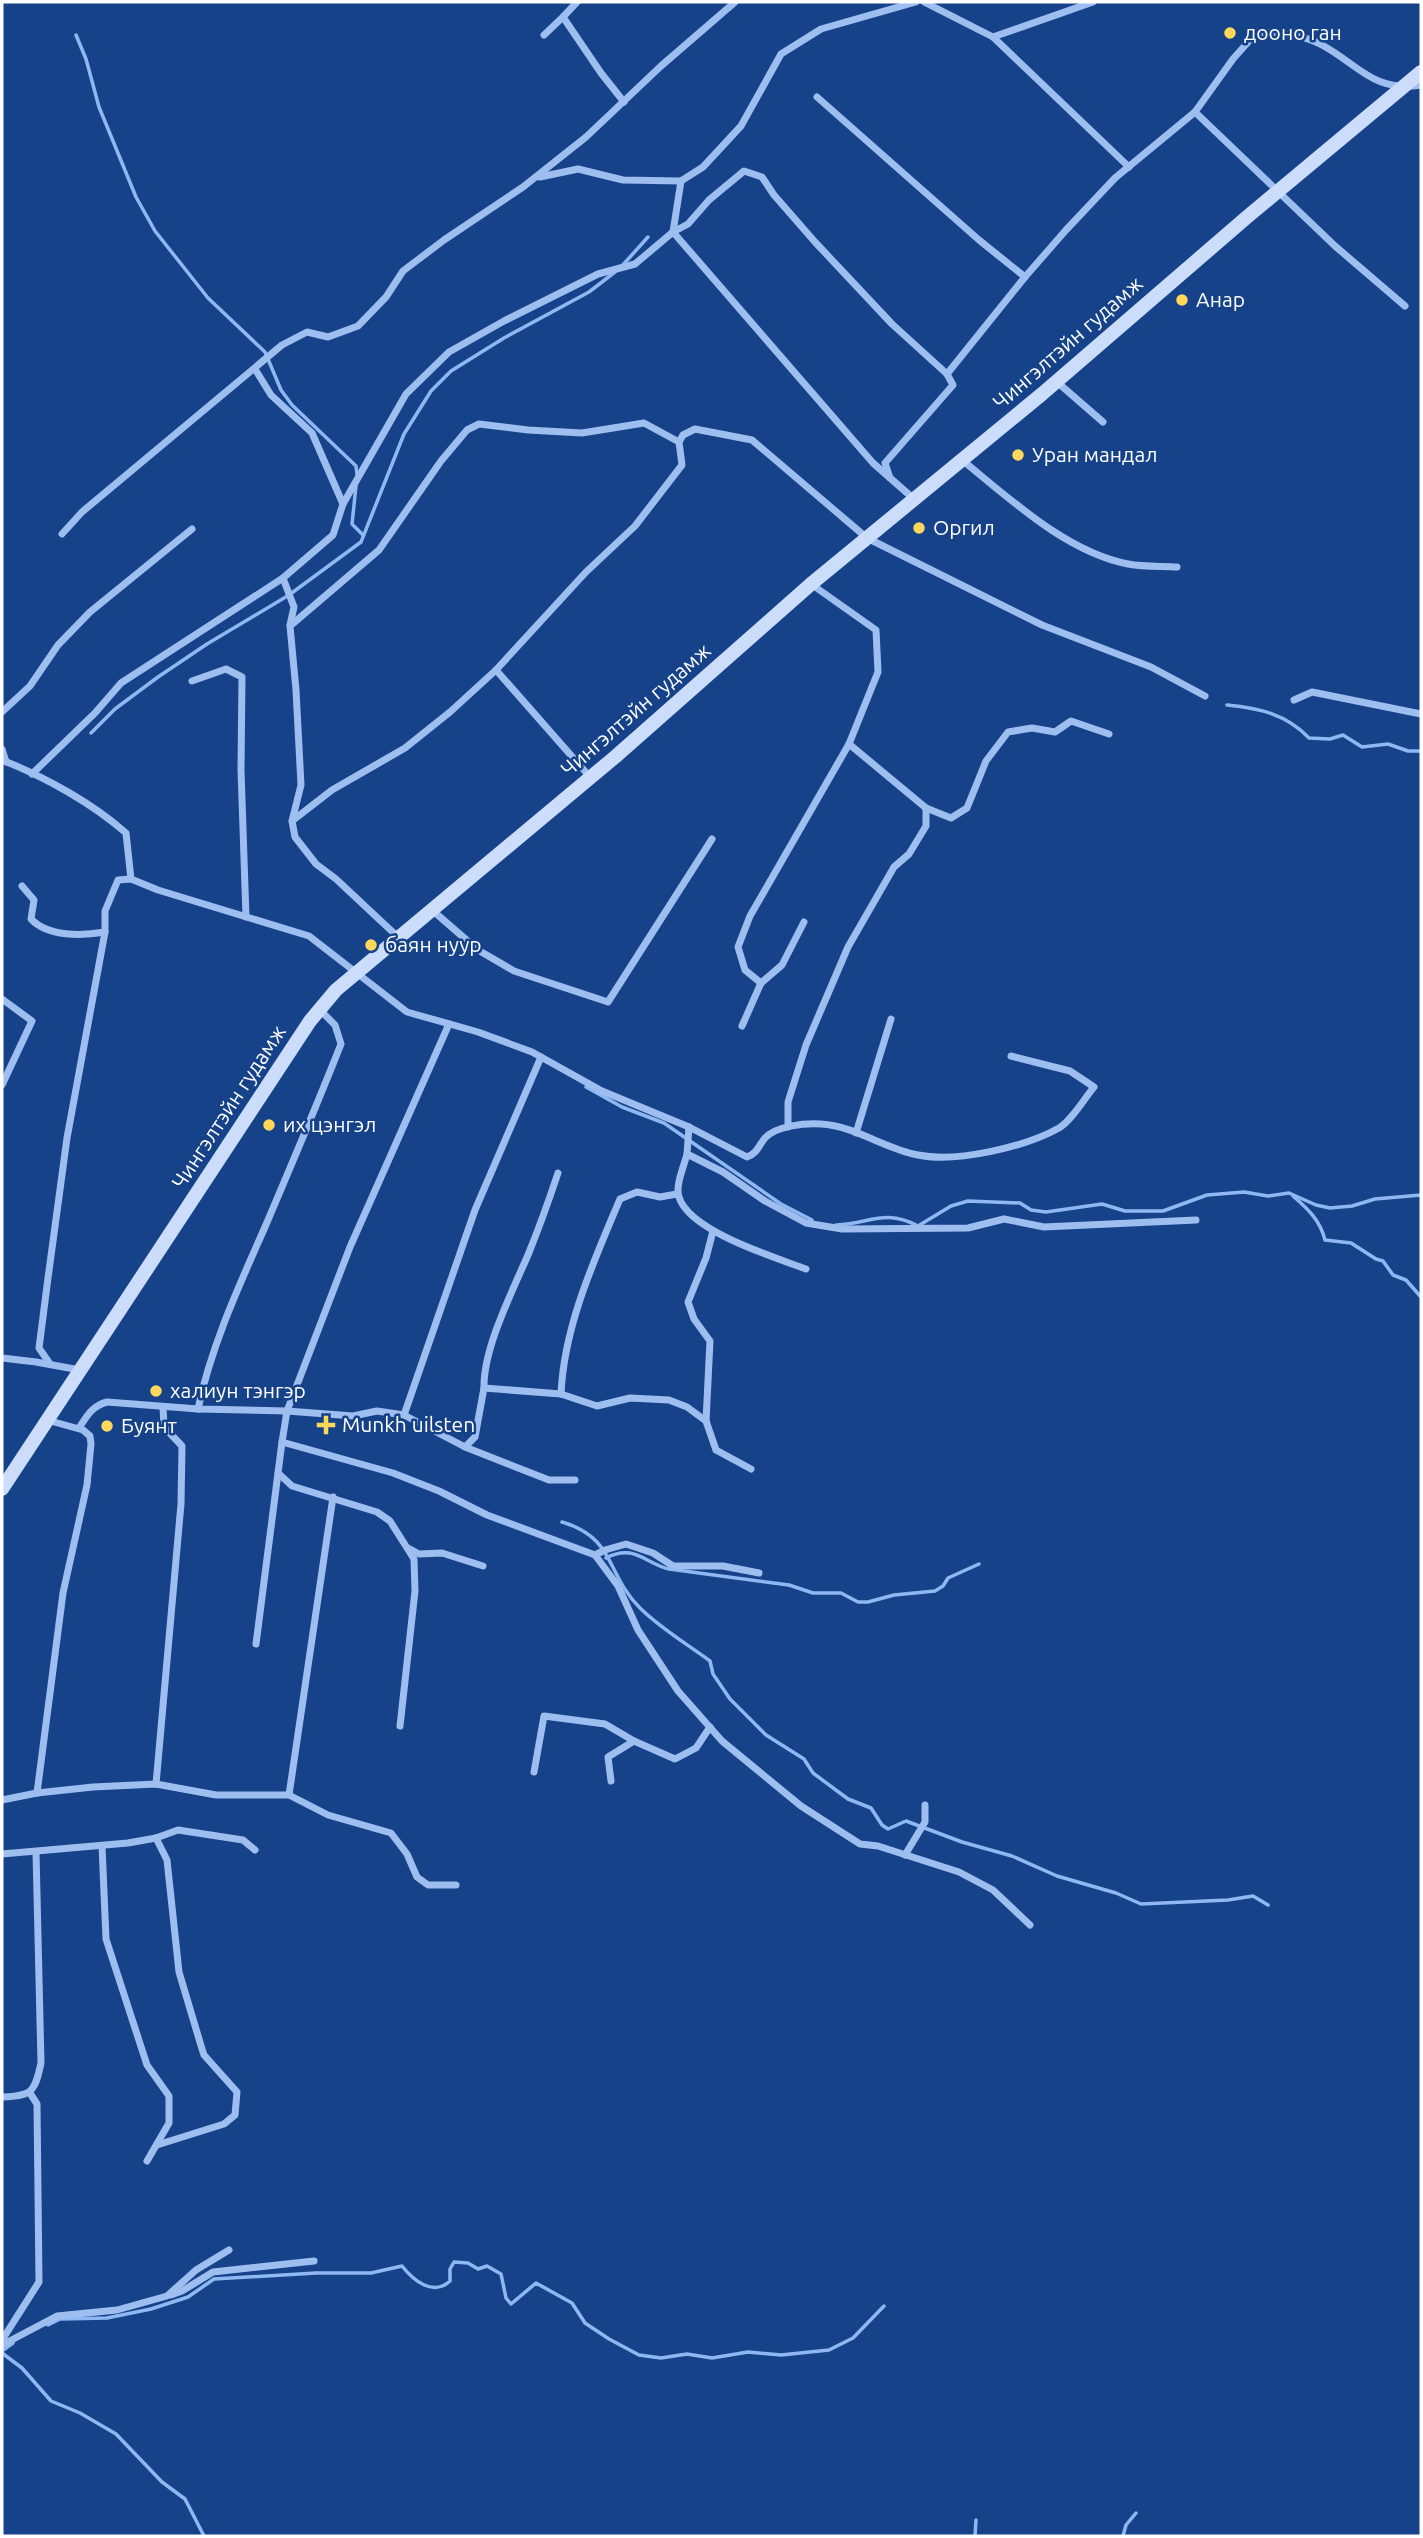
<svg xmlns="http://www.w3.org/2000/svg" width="1423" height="2538" font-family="Ubuntu,sans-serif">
<rect width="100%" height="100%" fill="#164289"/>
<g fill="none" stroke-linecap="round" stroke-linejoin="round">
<g stroke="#8fb8f2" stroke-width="3.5">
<path d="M76,35L86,59L99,107L136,197L155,231L208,298L265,352L281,390L292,405L356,466L357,475"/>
<path d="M621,267L648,237"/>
<path d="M356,486L352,524L363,535"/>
<path d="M1227,705C1259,708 1286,714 1309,738L1330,739L1343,735L1362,747L1388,744L1408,751H1421"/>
<path d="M91,733L115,709L158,677L207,644L289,595L361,542L404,434L431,391L451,371L504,338L589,292L615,272"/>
<path d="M586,1087L622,1107L664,1123L781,1204L812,1220"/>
<path d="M1293,1196C1308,1209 1320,1220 1325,1240L1351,1243L1376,1259L1383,1261L1393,1275L1406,1280L1421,1297"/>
<path d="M836,1225C870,1224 884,1208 918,1226L951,1206L968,1201L1020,1203L1031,1210L1046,1212L1102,1204L1125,1211H1163L1207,1195L1244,1192L1268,1196L1289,1193L1316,1205L1330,1208L1352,1206L1375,1199L1421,1195"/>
<path d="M562,1522C616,1538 605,1573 640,1608C660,1628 687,1644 710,1661L713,1674L730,1699L766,1735L804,1759L813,1773L848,1799L871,1808L882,1825L888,1829L906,1821L962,1842L1012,1856L1057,1876L1116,1893L1141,1904L1228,1900L1253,1896L1268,1905"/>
<path d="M606,1558C634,1543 646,1564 669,1569L789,1585L813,1593H841L858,1602H868L894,1595L935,1591L943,1586L948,1578L979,1564"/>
<path d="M48,2325L60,2319L107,2318L151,2309L188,2297L214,2279L316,2273H371L402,2266C413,2280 433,2297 450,2281V2269L454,2262L468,2263L478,2269L487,2266L501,2274L506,2298L511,2304L536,2283L572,2303L585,2323L609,2339L639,2355L661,2358L687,2354L712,2358L748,2352L781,2355L829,2350L853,2338L884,2306"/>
<path d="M2,2351L13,2343"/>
<path d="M2,2353L22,2368L51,2401L80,2413L116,2434L162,2482L185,2499L204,2536"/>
<path d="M975,2536L976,2520"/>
<path d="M1123,2536L1126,2525L1136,2513"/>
</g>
<g stroke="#9dbeef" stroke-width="7">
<path d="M577,2L563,17L601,73L624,102"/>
<path d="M924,2L993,37L1129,167"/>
<path d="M544,35L563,17"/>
<path d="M993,37L1093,2"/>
<path d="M817,97L979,240L1025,277"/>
<path d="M1195,112L1335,246L1405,306"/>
<path d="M540,177L578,169L623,180L681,181L703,167L741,126L781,54L821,29L916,2"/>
<path d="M681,181L673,232L873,463L914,499"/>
<path d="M255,369L271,395L312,433L343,504L333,535L283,578L294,607L290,625"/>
<path d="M1057,382L1103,422"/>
<path d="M679,442L683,435L695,429L752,440L867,538L1042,625L1151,667L1205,696"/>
<path d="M962,460C1009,498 1066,552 1128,564C1144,567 1161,566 1177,567"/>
<path d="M890,478L885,463L953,385L947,374L1025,277L1066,230L1115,178L1195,112L1233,59L1257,32C1279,34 1303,34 1322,45C1359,65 1374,93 1421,85"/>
<path d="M343,504L406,394L449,352L504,321L598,274L635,264L673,232L688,224L709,200L744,171L762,177L774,195L815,242L892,324L947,374"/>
<path d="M62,534L82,512L282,345L307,332L328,337L358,326L386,297L403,271L444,240L523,187L586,137L661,66L735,2"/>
<path d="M496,670L590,777"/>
<path d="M192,681L226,669L242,677L241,770L246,917"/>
<path d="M1294,700L1312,692L1421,714"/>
<path d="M2,712L30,686L58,645L90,612L192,529"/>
<path d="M849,744L926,808L951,818L967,808L986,761L1008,732L1032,728L1055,732L1071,721L1109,734"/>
<path d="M2,749L6,762"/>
<path d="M2,760C45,777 92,803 126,833L131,879L158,890L309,936L407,1012L478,1032L532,1052L602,1091L689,1127L747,1157C758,1153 758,1146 765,1138C776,1126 804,1123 821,1124C855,1126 885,1149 918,1155C956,1163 1025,1147 1059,1128C1072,1120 1084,1099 1094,1087L1070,1071L1011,1056"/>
<path d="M32,774L95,713L121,683L283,578"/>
<path d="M292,821L332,790L405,748L450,712L496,670L586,572L635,526L682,465L679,442L644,423L582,433L528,430L479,424L467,430L441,461L379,550L290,626L296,690L301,785L292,821L295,837L316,864L336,879L398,937"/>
<path d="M22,886L34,900L31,919C48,937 82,936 105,932V911L118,880L131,879"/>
<path d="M432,910L478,950L514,971L608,1002L712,839"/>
<path d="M761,983L745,970L738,947L750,916L849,744L878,672L876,630L811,584"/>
<path d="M2,999L32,1021L2,1085"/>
<path d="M449,1024L350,1247L287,1411L282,1442L393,1473L439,1491L487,1515L595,1555L618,1586L638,1630L678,1691L722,1741L801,1806L860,1844L878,1846L959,1872L993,1890L1030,1925"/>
<path d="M742,1026L761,983L782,965L804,922"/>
<path d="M689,1127L687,1154L723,1172L765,1201L806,1223L842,1229L968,1228L1004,1219L1044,1227L1196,1220"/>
<path d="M788,1127V1102L806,1045L848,947L894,867L909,854L926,826V808"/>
<path d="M856,1133L891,1019"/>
<path d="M687,1154C684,1166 675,1186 679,1197C689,1231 774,1257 806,1269"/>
<path d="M713,1231L706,1258L688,1302L694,1319L710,1341L706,1421L716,1450L751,1469"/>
<path d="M2,1358L36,1362L80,1370"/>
<path d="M50,1364L39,1348L48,1278L67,1138L105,932"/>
<path d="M484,1388C483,1349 512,1292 528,1255C539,1228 549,1200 558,1173"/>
<path d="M561,1394C564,1326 594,1261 620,1199L637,1192L660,1197L677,1194"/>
<path d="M198,1409C211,1346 239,1286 265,1227C291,1166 317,1105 341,1044L335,1025L320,1010"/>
<path d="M404,1415L475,1210L541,1057"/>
<path d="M79,1428C87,1416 92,1406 107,1402L198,1409L287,1411L353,1416L377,1411L404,1415L465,1447L475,1437L484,1388L561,1394L597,1406L630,1398L669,1400L687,1407L706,1421"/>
<path d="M282,1442L278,1473L292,1486L377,1512L390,1521L414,1559L415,1591L400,1726"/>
<path d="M465,1447L549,1480H575"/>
<path d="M408,1548L419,1554L442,1553L483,1566"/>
<path d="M595,1555L605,1550L626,1544L653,1553L673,1566H723L759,1573"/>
<path d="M256,1644L278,1473"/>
<path d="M534,1772L544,1716L605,1724L634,1741"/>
<path d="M611,1781L608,1757L634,1741L675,1759L696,1748L710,1727"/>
<path d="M156,1784L181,1504L182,1446L164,1427L163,1407"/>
<path d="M37,1793L63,1593L87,1485L91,1444L90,1436L83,1430L47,1420"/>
<path d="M289,1795L333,1497"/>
<path d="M2,1800L37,1793L93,1787L156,1784L216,1795H289L328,1815L391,1833L407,1854L417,1877L428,1885H456"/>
<path d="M156,1838L167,1860L179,1972L202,2049L204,2055L237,2092L235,2115L224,2124L157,2145"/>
<path d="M102,1846L106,1939L147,2065L169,2096V2123L147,2161"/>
<path d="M2,1854L128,1843L156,1838L178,1830L243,1840L255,1850"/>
<path d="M905,1855L925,1822V1805"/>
<path d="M2,2097C32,2096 35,2092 41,2063L36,1852"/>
<path d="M171,2295L182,2291L213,2272L314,2261"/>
<path d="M2,2340L39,2282L37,2104L30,2093"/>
<path d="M2,2345L57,2316L117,2310L167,2296L196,2270L229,2250"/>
</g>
<path stroke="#cbddfa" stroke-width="14" d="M2,1489L310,1021L336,990L615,757L811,584L1042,394L1247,217L1421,72"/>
</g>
<g fill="#ffd85b" stroke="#164289" stroke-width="2.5">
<circle cx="1230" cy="33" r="7"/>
<circle cx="1182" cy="300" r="7"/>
<circle cx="1018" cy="455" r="7"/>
<circle cx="919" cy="528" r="7"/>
<circle cx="371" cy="945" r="7"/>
<circle cx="269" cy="1125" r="7"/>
<circle cx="156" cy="1391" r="7"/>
<path d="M322.5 1414.5h7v7h7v7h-7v7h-7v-7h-7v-7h7z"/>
<circle cx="107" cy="1426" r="7"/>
</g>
<g text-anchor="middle" stroke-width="5" stroke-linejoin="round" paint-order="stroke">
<g font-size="21" fill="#fff" stroke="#164289" text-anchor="start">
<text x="1244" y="40">дооно ган</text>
<text x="1196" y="307">Анар</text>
<text x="1032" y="462">Уран мандал</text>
<text x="933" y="535">Оргил</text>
<text x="385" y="952">баян нуур</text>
<text x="283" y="1132">их цэнгэл</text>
<text x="170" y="1398">халиун тэнгэр</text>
<text x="342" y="1432">Munkh uilsten</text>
<text x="121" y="1433">Буянт</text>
</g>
<g font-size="21" fill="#fff" stroke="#164289">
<text transform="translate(1068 343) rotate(-41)" y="7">Чингэлтэйн гудамж</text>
<text transform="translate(636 710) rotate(-41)" y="7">Чингэлтэйн гудамж</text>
<text transform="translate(229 1107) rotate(-57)" y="7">Чингэлтэйн гудамж</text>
</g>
</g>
<rect width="1423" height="2538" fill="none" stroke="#ffffff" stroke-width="7"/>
</svg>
